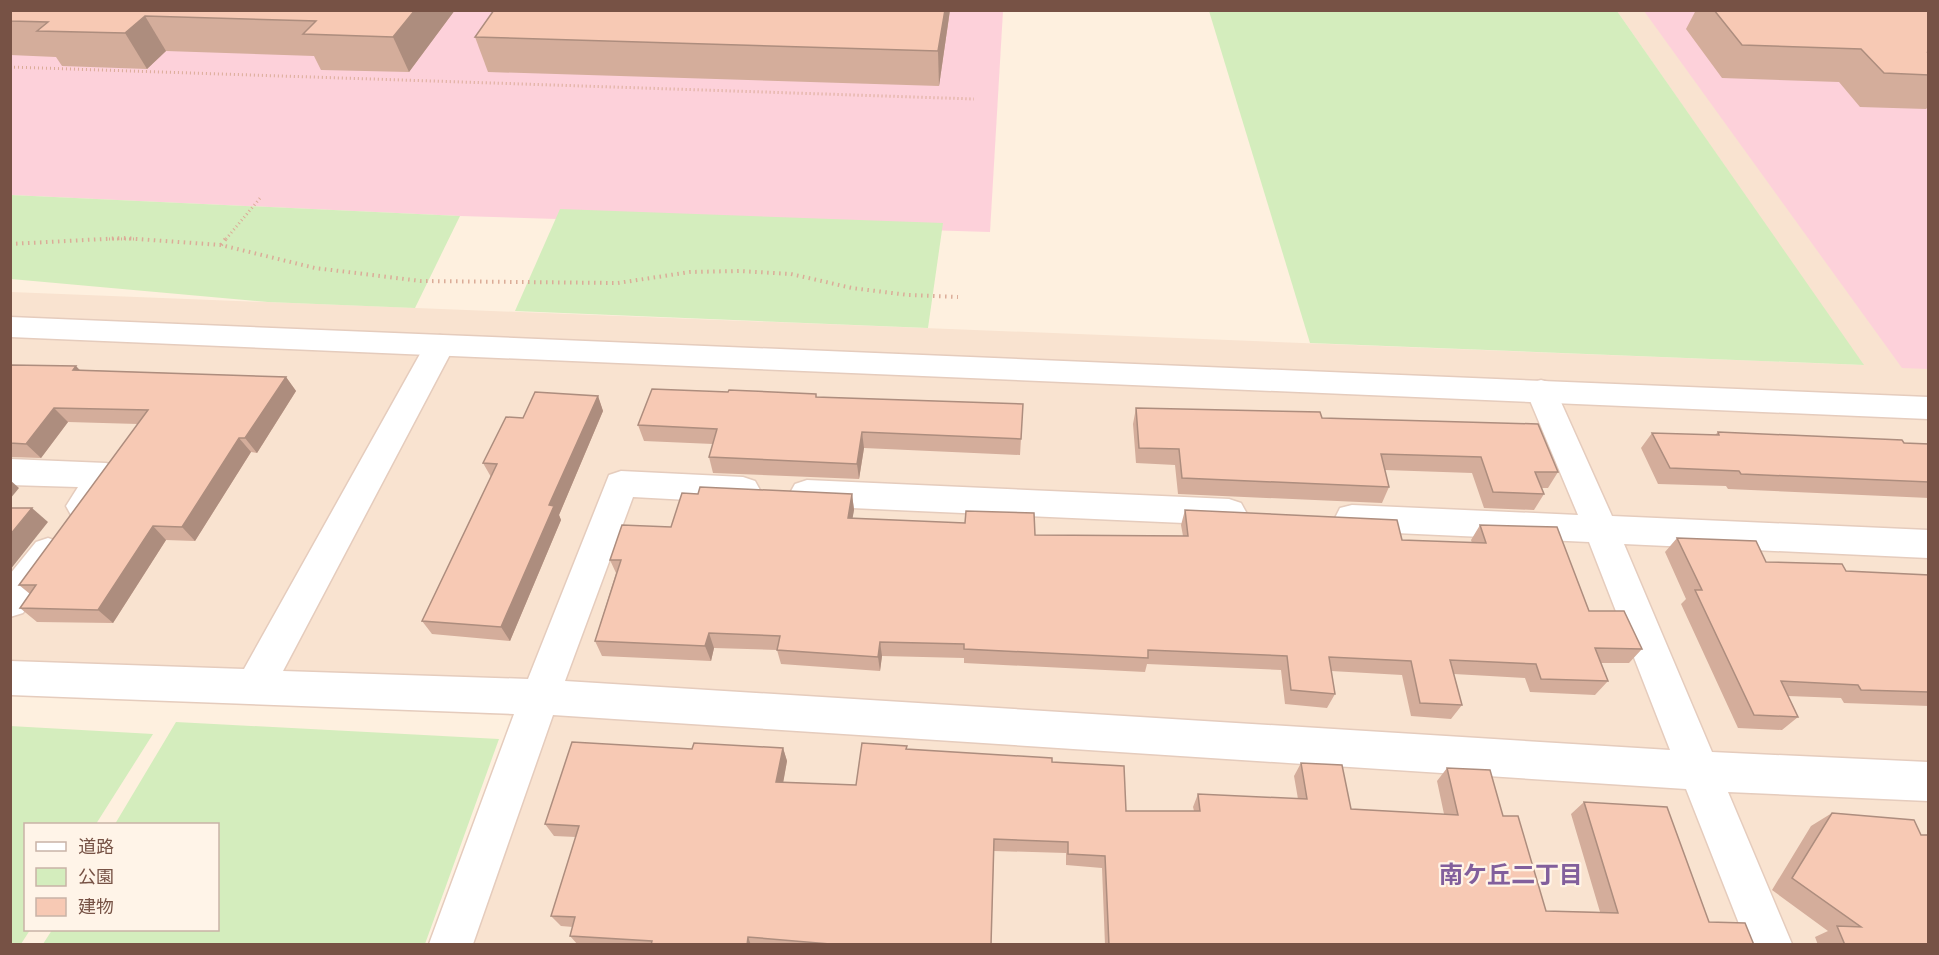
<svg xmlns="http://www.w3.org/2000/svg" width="1939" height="955" font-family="Helvetica,'Noto Sans JP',sans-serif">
<rect width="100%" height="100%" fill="#fef0df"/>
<path fill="#f9e3d0" d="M1617,11H1928V944H440L519,716L11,691V292L1863,365Z"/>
<g fill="#fdd1da">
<path d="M11,11H1003L990,232L460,216L11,195Z"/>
<path d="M1644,11L1928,16V369L1902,368Z"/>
</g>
<g fill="#d4edbd">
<path d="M1209,11H1617L1864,365L1310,343Z"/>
<path d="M11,195L460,216L415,308L268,302L11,279Z"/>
<path d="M560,209L943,223L928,328L515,311Z"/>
<path d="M176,722L499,739L425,944H43L52,930H218V824H115Z"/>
<path d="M10,726L153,734L96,824H26V930H30L21,944H10Z"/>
</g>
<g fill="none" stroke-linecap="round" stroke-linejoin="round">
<g stroke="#e5ccbd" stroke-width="3">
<g id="minor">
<path d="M440,335L450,338L455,345L283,671L528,679L609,475L621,471L743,477L755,481L760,490L755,499L743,503L633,497L565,681L1670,750L1589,542L1352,531L1340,528L1335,518L1340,508L1352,505L1578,515L1526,391L1530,383L1541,380L1552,383L1556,391L1612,516L1928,530V558L1624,544L1712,752L1928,762V801L1728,792L1792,944H1747L1686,789L553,715L473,944H429L514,714L10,695V661L244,669L425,345L430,338Z"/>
<path d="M10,459L106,463L118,467L122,476C111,497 98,524 71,515L66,506L78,487L10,485Z"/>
<path d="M807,480L1229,499L1241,503L1246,512L1241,521L1229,525L807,506L795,502L790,493L795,484Z"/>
<path d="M48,538L60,542L65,552L23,613L10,617V574L36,542Z"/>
</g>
</g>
<g stroke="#e5ccbd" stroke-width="3">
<path id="tertiary" d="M10,317L1928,397V419L10,337Z"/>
</g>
<g stroke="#dbac98" stroke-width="3" stroke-dasharray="1 3" stroke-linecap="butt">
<path d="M10,67L974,99"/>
<path d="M109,239H134"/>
<path d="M226,239L261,197"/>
</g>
<g stroke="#dbac98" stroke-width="4" stroke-dasharray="1.5 4.5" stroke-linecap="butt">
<path d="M10,244L123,238L221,245L315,268L421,281L618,283L690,272L739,271L791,274L852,288L908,295L958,297"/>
<path d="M221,245L227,237"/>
</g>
<use href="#minor" fill="#fff" fill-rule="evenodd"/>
<use href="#tertiary" fill="#fff" fill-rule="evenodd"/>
</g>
<g fill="#d4ad9b">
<path d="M10,10H455L409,72L321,70L314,56L166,51L147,69L62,66L56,57L10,55Z"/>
<path d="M494,10H950L939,86L488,72L475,37Z"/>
<path d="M1696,10H1929V106L1926,109L1860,107L1839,82L1722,78L1686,29Z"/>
<path d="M10,365L81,370L286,377L296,391L257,453L251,452L195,541L166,540L113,623L37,622L20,608L30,594L19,585L138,424L68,422L41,458L10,457Z"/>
<path d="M598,396L603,411L559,515L561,520L510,641L432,634L422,621L491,477L483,463L523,418Z"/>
<path d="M817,397L1023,404L1020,455L864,448L859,479L713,473L709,457L713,444L644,441L638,425Z"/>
<path d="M1136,408L1322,418L1558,472L1548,488H1542L1544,494L1534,510L1484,508L1472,473L1385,470L1389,487L1382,503L1178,494L1175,465L1136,463L1133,424Z"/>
<path d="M1718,432L1929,444V498L1728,489L1726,486L1658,484L1641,448L1652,433L1715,435Z"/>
<path d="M698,494H852L854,510L852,518L1035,535L1183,536L1181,525L1185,510L1402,540L1472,543L1471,540L1480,525L1589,611L1642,649L1629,663H1601L1608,681L1595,695L1530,692L1525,678L1454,674L1462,705L1451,719L1411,716L1402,675L1331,671L1335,694L1327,708L1285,704L1281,670L1147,664L1145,672L964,663V658L882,656L880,671L781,664L777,650L714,648L711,661L602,656L595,641L616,573L610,560L671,527Z"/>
<path d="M1677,538L1766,562L1846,571L1929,575V706L1844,703L1841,698L1788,696L1798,717L1782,730L1738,728L1681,604L1686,599L1665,552Z"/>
<path d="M783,748L787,761L783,782L856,785L907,749L1052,762L1126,811H1194L1193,807L1198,794L1298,799L1294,776L1301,763L1351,809L1444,814L1437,781L1447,768L1503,816L1546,911L1600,912L1571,814L1584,802L1709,922L1754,945H1105L1102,868L1066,865V853L994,851L991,945H578L570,936L573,927L561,926L551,916L576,837L554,836L545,824L692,749Z"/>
<path d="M1832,813L1921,835L1929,945H1818L1815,937L1828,931L1772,890L1811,826Z"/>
</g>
<g fill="#ad8d7e">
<path d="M415,10H455L409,72L393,37Z"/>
<path d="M945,10H950L939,86L938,51Z"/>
<path d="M145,16L166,51L147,69L125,33Z"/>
<path d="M76,366L90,381L73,370Z"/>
<path d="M286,377L296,391L257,453L245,438Z"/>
<path d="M598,396L603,411L559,515L561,520L510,641L501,627L549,505Z"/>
<path d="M54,408L68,422L41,458L26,444Z"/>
<path d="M862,432L864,448L859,479L857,464Z"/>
<path d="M239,438L251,452L195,541L182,527Z"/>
<path d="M10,480L19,488L10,499Z"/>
<path d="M852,494L854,510L850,533L848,518Z"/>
<path d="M32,508L48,522L10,570V535Z"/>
<path d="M153,526L166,540L113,623L98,610Z"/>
<path d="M709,633L714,648L711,661L705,646Z"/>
<path d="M880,642L882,656L880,671L878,657Z"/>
<path d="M783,748L787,761L781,795L776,782Z"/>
<path d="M748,937L751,945H747Z"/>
</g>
<g fill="#f7c9b4" stroke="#ad8d7e" stroke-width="1.5">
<path d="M10,10H415L393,37L303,34L316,21L145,16L125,33L37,31L48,22L10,21Z"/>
<path d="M494,10H945L938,51L475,37Z"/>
<path d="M1714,10H1929V52H1927L1929,53V75L1884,73L1861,49L1742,45Z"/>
<path d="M10,365L76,366L73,370L286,377L245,438H239L182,527L153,526L98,610L20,608L36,585H19L148,410L54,408L26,444L10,443Z"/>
<path d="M652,389L728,392L729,390L816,394V397L1023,404L1021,439L862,432L857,464L709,457L717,429L638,425Z"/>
<path d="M535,392L598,396L549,505L554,506L501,627L422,621L497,464L483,463L506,417L523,418Z"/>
<path d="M1136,408L1320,412L1322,418L1538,424L1558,472H1535L1544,494L1493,492L1481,457L1381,454L1389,487L1182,478L1179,449L1139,448Z"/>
<path d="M1718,432L1902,440L1904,443L1929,444V482L1741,474L1739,471L1670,468L1652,433L1719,435Z"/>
<path d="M700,487L852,494L848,518L965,523L966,511L1034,513L1035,535L1188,536L1185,510L1397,520L1402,540L1486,543L1480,525L1557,527L1589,611H1624L1642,649L1595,648L1608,681L1541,679L1536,664L1450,660L1462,705L1420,703L1411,661L1329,657L1335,694L1291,690L1287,656L1148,650V658L964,649V644L880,642L878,657L777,650L780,636L709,633L705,646L595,641L621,560H610L622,525L671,527L682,493L698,494Z"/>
<path d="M10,508H32L10,535Z"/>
<path d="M1677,538L1756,541L1766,562L1842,564L1846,571L1929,575V692L1861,690L1858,685L1781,681L1798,717L1754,715L1695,590H1702Z"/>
<path d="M572,742L692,749L694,743L783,748L776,782L856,785L862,743L907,746L906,749L1052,758V762L1124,766L1126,811H1200L1198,794L1307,799L1301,763L1342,765L1351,809L1458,815L1447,768L1490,770L1503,816H1518L1546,911L1618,913L1584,802L1667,807L1709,922L1745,923L1754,945H1109L1105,856L1068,854V842L994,839L991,945H842L748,937L747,945H651L652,941L570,936L575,917L551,916L579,826L545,824Z"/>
<path d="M1832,813L1914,820L1921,835H1929V945H1845L1837,926L1861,927L1792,878Z"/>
</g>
<g text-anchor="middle" stroke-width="4.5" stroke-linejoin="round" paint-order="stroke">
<g font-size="24" font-weight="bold" fill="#825f9c" stroke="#fff4e8">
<text x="1511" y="883">南ケ丘二丁目</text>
</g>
</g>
<rect width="1939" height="955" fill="none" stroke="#775245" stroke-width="24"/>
<rect x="24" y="823" width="195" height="108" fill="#fff4e8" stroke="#c9b3a7" stroke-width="1.5"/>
<rect x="36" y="842" width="30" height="9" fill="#ffffff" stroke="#c9b3a7" stroke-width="1.5"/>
<text x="78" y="853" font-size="18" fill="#775245">道路</text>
<rect x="36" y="868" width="30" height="18" fill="#d4edbd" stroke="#c9b3a7" stroke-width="1.5"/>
<text x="78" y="883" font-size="18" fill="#775245">公園</text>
<rect x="36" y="898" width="30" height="18" fill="#f7c9b4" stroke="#c9b3a7" stroke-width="1.5"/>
<text x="78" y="913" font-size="18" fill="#775245">建物</text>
</svg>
